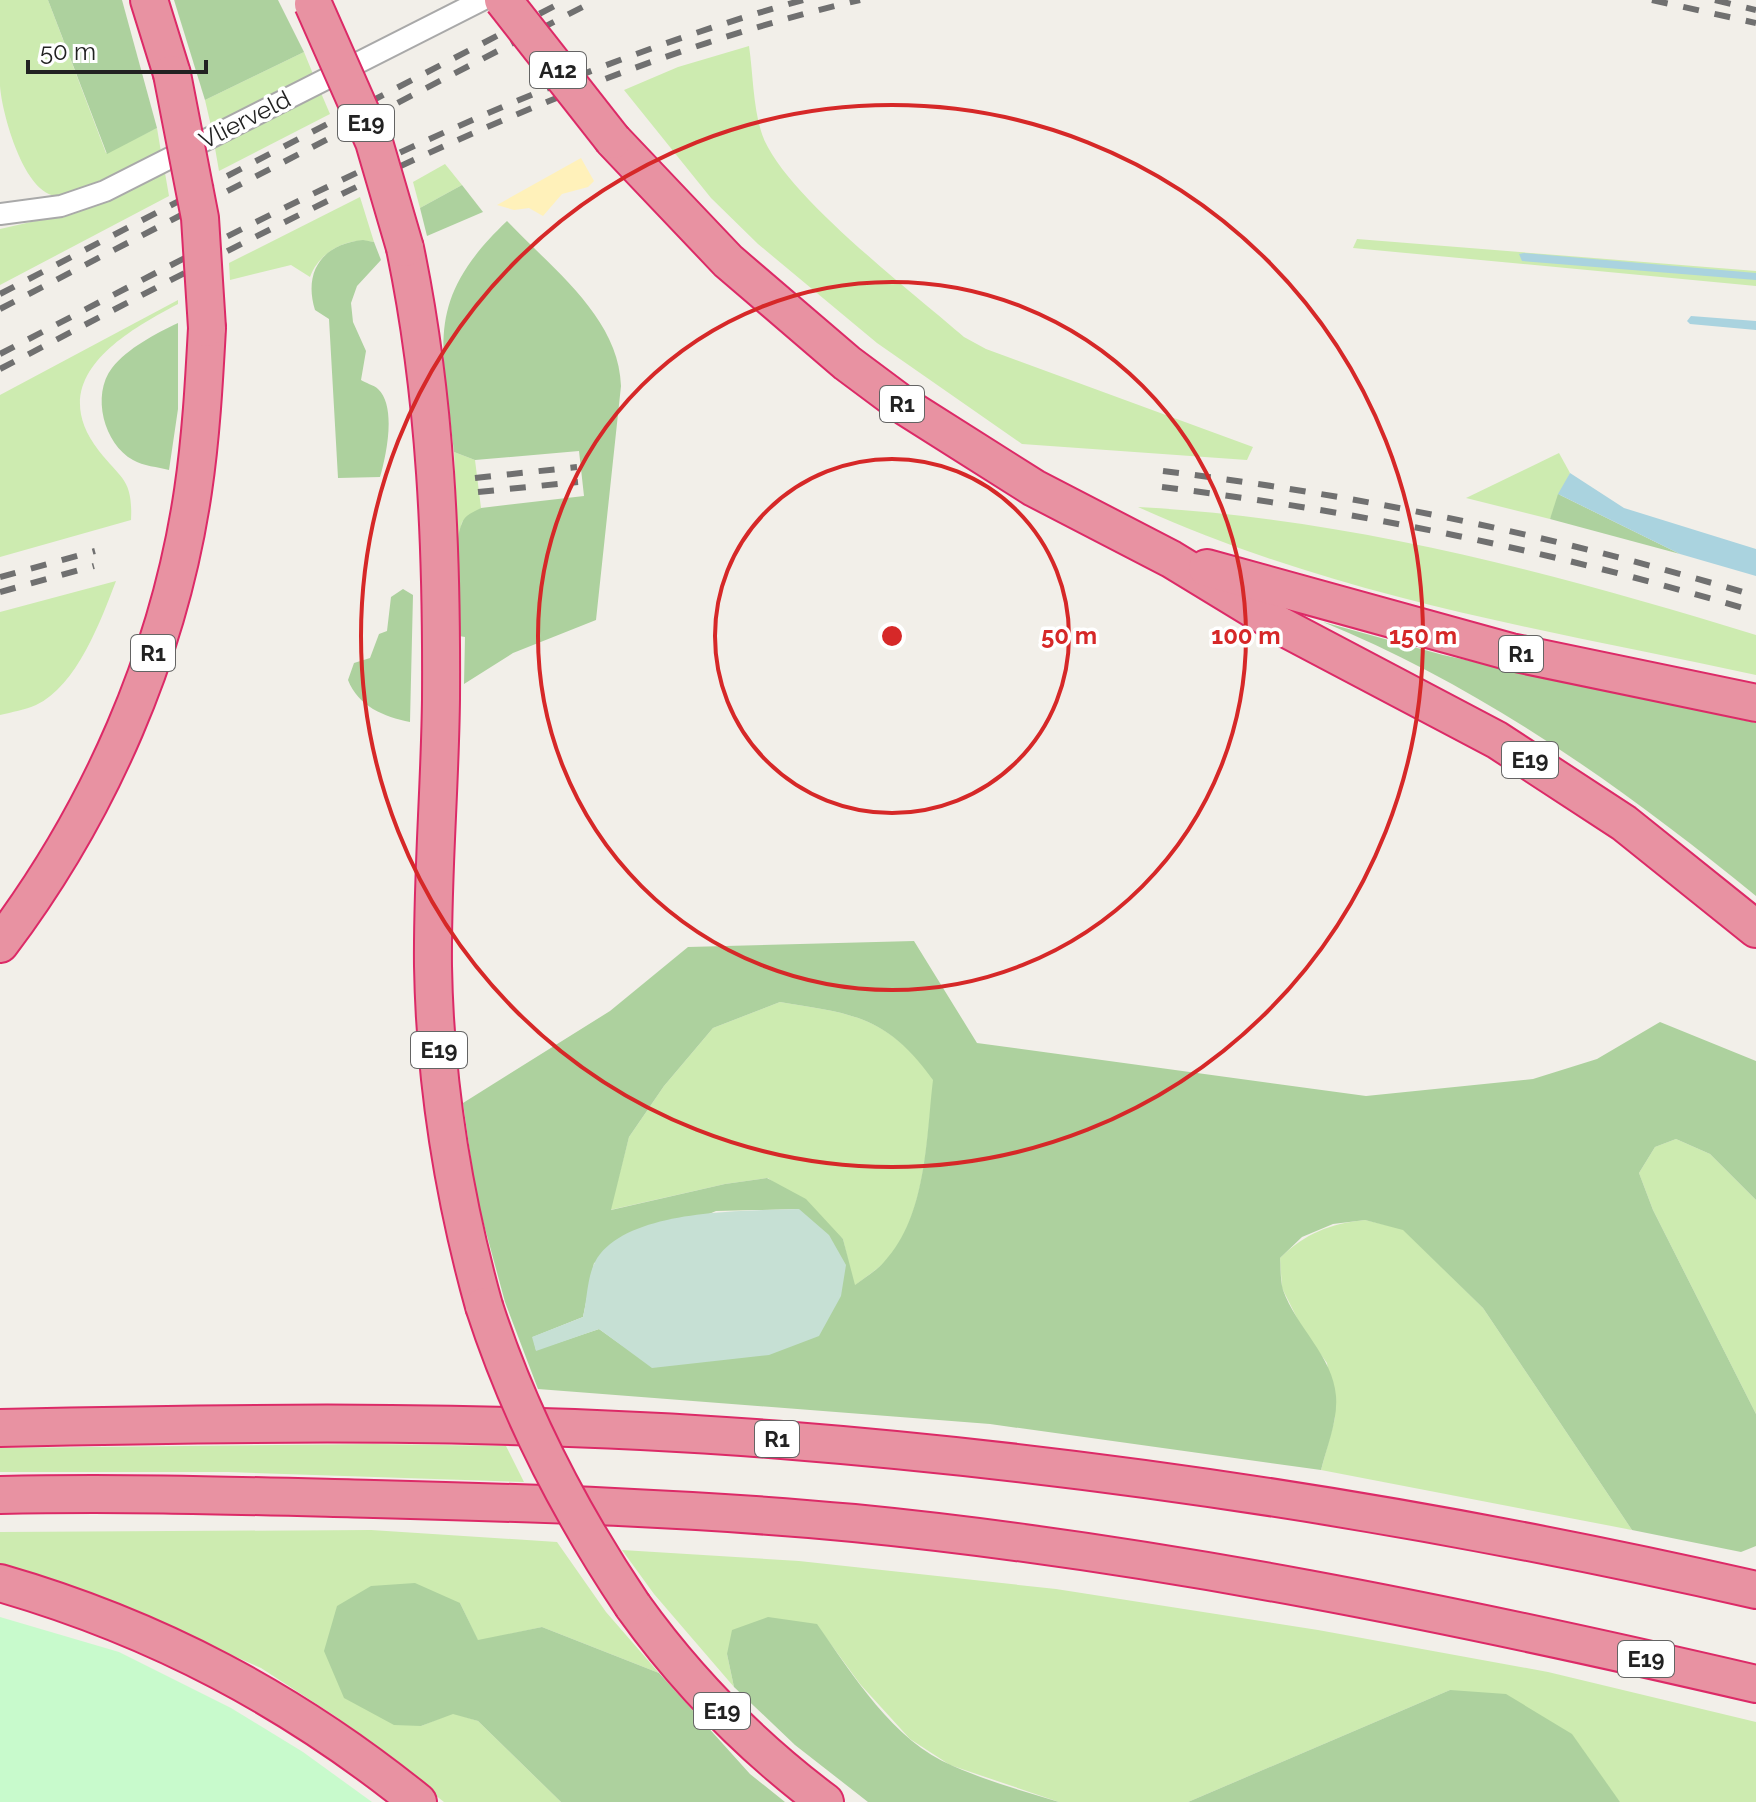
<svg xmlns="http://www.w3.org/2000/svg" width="1756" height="1802" font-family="Raleway,sans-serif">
<rect width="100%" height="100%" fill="#f2efe9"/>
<g fill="#cdebb0">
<path d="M0,0H48L106,153L157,128L161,152C132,167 94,194 60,196C25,199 2,114 0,86C0,58 0,28 0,0Z"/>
<path d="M749,46C753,73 753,105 761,131C778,190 915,294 964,337L986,349L1253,447L1247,460L1022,444L877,343L758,244L711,198L624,90L678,67Z"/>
<path d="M304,52L313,74L211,126L205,100Z"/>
<path d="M321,93L330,114L219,171L215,148Z"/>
<path d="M445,164L462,185L420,208L413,182Z"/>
<path d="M165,173L169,196L0,285V229L79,211Z"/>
<path d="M360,197L374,242C348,236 319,252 310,277L291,265L230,280L229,263Z"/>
<path d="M1357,239L1756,271V286L1353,248Z"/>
<path d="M178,300V304C123,333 43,379 99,451C121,479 133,479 131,520L0,557V395Z"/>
<path d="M454,452L475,460L481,508L462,522L458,540Z"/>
<path d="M1559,453L1570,473L1550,519L1466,498Z"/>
<path d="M1138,507C1348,518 1556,573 1756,635V675C1542,629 1339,598 1138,507Z"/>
<path d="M116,581C101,620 77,686 36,705C25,710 12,712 0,715V612Z"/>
<path d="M780,1002C854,1014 887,1016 934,1080C926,1138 927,1218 884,1263C875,1271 864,1278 854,1286L843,1239L768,1178L725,1184L610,1210L629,1137L664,1086L713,1028Z"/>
<path d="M1676,1139L1710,1154L1756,1200V1414L1653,1210L1639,1173L1655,1147Z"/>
<path d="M1365,1220L1403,1229L1483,1308L1632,1530L1321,1470L1335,1418L1327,1363L1304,1332L1282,1288L1280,1258C1306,1233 1329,1224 1365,1220Z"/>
<path d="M373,1444L506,1446L524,1482L228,1472H0V1448Z"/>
<path d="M371,1530L557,1542L606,1612L659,1673L542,1627L478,1641L460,1603L421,1726L453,1713L478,1721L561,1802H444L338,1718L261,1668L89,1592L0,1568V1532Z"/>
<path d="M622,1550L799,1561L1056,1589L1318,1630L1548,1672L1756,1722V1802H1620L1450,1690L1188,1802H1059L950,1765L910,1739L860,1684L816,1624L727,1654L734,1687L654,1594Z"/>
</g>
<g fill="#add19e" fill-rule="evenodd">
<path d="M48,0H122L157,128L107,154Z"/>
<path d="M174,0H278L304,52L205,100Z"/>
<path d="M462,185L483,212L427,236L420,208Z"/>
<path d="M507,221C551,268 619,317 621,386L596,620L513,653L464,684L465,637L459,636C459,607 451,549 462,523C465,515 473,512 481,508L584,496L579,451L475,460L454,452C443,346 422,302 507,221Z"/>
<path d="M363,240L374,242L381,260L357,286L351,303L353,322L366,351L361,380C365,383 374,385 378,389C397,407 386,456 380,477L338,478L329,319L315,310C303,271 323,244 363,240Z"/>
<path d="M178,323V409L169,470C158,467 143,466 133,460C104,444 91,395 112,368C128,348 155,334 178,323Z"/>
<path d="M1558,494L1680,554L1550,519Z"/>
<path d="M403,589L413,595L410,722C384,717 358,706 348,680L354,663L370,658L379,634L387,631L391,597Z"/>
<path d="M1323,622L1443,655L1756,723V896C1624,788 1482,687 1323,622Z"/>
<path d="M914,941L977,1043L1366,1096L1533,1079L1597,1059L1660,1022L1756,1061V1200L1710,1154L1676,1139L1655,1147L1639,1173L1653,1210L1756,1414V1546L1741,1552L1632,1530L1483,1308L1403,1230L1365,1220L1333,1224L1302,1237L1280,1258C1281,1268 1280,1280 1283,1290C1296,1327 1333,1356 1336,1396C1338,1420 1327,1446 1321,1470L990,1424L538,1389L505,1302L476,1195L463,1103L610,1011L688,947ZM780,1002C854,1014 887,1016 933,1080C926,1138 927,1216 884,1262C876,1271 864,1278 855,1285L843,1239L806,1199L767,1178L725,1184L611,1210L629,1137L664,1086L713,1028ZM799,1209L623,1346L599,1329L536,1350L533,1337L583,1317L594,1263L716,1211Z"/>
<path d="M415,1583L460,1603L478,1640L542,1627L659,1673L750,1774L785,1802H561L478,1721L453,1714L421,1726L394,1725L344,1698L324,1651L337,1606L371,1586Z"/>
<path d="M768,1617L817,1624C853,1675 893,1741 953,1766C987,1781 1023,1791 1059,1802H868L795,1745L734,1687L727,1654L732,1630Z"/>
<path d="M1450,1690L1506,1694L1572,1734L1620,1802H1188Z"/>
</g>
<path fill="#c6e0d4" d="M799,1209L829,1235L846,1265L841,1296L819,1336L769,1355L652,1368L599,1329L536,1351L532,1337L583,1317C587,1301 587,1277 595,1262C624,1208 746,1211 799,1209Z"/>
<path fill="#fff1ba" d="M581,158L594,181L588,187L562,194L543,216L529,208L514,210L497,205Z"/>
<path fill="#c8facc" d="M0,1617L119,1652L231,1708L303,1752L372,1802H0Z"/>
<g fill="#aad3df">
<path d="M1524,253L1756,273V280L1522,261L1519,254Z"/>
<path d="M1691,316L1756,321V330L1690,324L1687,321Z"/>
<path d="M1570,473L1624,508L1756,549V576L1680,554L1558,494Z"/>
</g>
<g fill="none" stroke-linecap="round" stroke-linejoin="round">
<g stroke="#a9a9a9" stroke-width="24">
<path id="minor" d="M0,214L61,206L105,191L482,0"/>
</g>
<g stroke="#dc2a67" stroke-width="40">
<g id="motorway">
<path d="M149,0L172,74"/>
<path d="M613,140L728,261L847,363L906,407L1034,488L1171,559L1281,626L1497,740L1624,823L1756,929"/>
<path d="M405,248C436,397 442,547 441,699C440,788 432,877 433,966C435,1081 453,1195 484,1306"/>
<path d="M1207,568L1511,652L1756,703"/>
<path d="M0,944C99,813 169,654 193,491C201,437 204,383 207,328"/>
<path d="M0,1428C260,1422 522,1419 782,1440C1111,1466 1435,1517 1756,1590"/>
<path d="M0,1495C125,1492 249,1496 374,1499C534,1503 694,1508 854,1523C1158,1553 1459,1615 1756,1684"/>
<path d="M0,1583C156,1628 292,1700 418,1802"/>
<path d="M633,1606C686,1680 752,1747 825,1802"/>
</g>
</g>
<use href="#minor" stroke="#fff" stroke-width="20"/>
<use href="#motorway" stroke="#e892a2" stroke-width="36"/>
<g stroke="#707070" stroke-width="6" stroke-dasharray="16 16" stroke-linecap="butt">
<path d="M1652,0L1756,23"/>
<path d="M1715,0L1756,10"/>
<path d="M0,294L566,0"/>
<path d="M0,309L596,0"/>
<path d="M0,354C259,219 520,79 803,0"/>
<path d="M0,369C276,226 555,71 860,0"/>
<path d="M1163,471C1365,496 1561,537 1756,596"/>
<path d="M475,478L577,467"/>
<path d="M1162,487C1364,512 1561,553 1756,612"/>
<path d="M478,492L578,482"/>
<path d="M0,577L95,551"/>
<path d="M0,592L94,566"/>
</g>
<g stroke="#dc2a67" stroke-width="40" stroke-linecap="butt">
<g id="motorway-bridge">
<path d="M503,0L613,140"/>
<path d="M313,4L374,142L405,248"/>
<path d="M172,74L200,218L207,328"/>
<path d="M484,1306C519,1414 569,1511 633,1606"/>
</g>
</g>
<use href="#motorway-bridge" stroke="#e892a2" stroke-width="36"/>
</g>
<g fill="none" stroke="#d62828" stroke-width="4">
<circle cx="892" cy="636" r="177"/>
<circle cx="892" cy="636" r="354"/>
<circle cx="892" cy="636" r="531"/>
</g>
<g text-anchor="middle" stroke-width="7" stroke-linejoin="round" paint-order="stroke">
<g fill="#fff" stroke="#646464" stroke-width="2">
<rect x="530" y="52" width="56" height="36" rx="6"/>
<rect x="338" y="105" width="56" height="36" rx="6"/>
<rect x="880" y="386" width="44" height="36" rx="6"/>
<rect x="131" y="635" width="44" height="36" rx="6"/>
<rect x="1499" y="636" width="44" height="36" rx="6"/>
<rect x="1502" y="742" width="56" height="36" rx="6"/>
<rect x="411" y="1032" width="56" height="36" rx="6"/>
<rect x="755" y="1421" width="44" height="36" rx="6"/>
<rect x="1618" y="1641" width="56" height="36" rx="6"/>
<rect x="694" y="1693" width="56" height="36" rx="6"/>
</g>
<g font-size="22" font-weight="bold" fill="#222">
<text x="558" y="78">A12</text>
<text x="366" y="131">E19</text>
<text x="902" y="412">R1</text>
<text x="153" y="661">R1</text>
<text x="1521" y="662">R1</text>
<text x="1530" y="768">E19</text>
<text x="439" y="1058">E19</text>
<text x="777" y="1447">R1</text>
<text x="1646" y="1667">E19</text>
<text x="722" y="1719">E19</text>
</g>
<g font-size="24" fill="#222" stroke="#fff">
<text transform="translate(245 120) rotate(-27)" y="8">Vlierveld</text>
</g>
</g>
<circle cx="892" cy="636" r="12" fill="#d62828" stroke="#fff" stroke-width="4"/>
<g font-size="24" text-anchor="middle" font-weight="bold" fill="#d62828" stroke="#fff" stroke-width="7" stroke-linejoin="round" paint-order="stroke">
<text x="1069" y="644">50 m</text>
<text x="1246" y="644">100 m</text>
<text x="1423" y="644">150 m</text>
</g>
<path d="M28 60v12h178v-12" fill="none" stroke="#222222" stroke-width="4"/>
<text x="40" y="60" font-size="24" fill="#222222" stroke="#ffffff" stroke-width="6" paint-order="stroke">50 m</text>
</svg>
